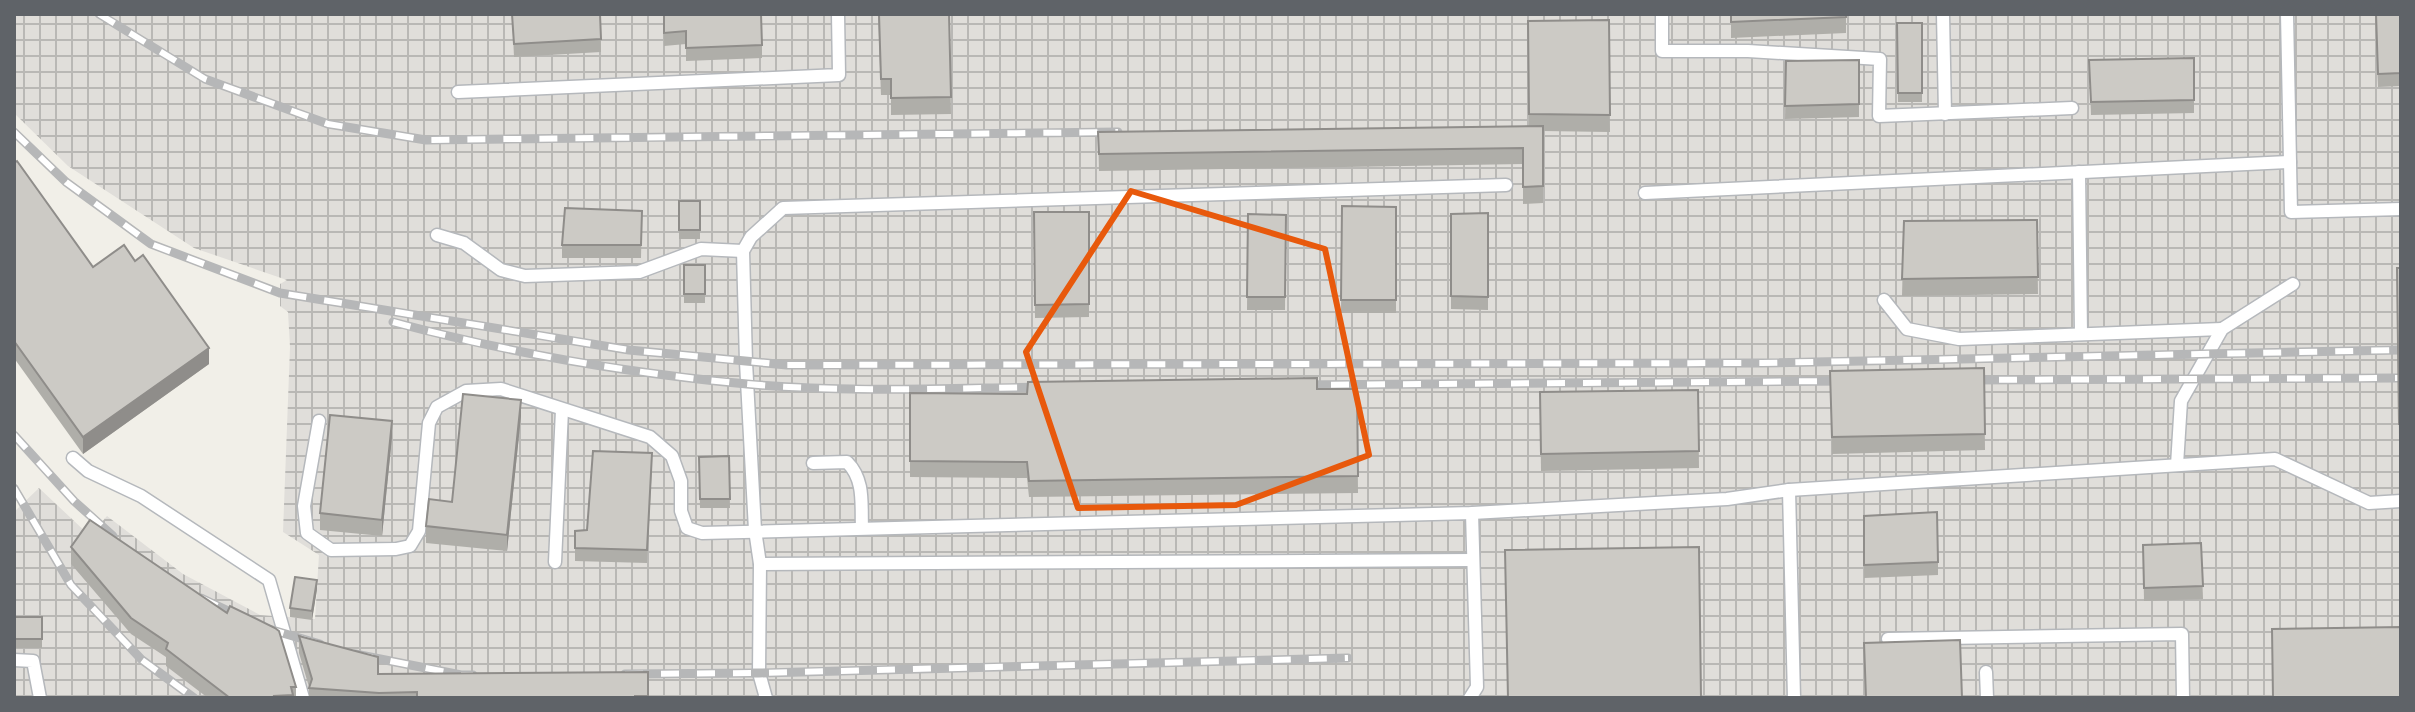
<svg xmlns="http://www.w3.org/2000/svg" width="2415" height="712" font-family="Inter,sans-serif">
<defs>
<pattern id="industrial-grid" width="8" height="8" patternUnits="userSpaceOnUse" patternTransform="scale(2)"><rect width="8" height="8" fill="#e0deda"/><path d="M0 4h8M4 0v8" fill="none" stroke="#b9b8b5"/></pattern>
</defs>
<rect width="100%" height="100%" fill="#f1efe8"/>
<path fill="url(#industrial-grid)" d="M18,14H2401V698H14V512L39,488L90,536L107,516L183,574L260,615L315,619L319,555L283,532L290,347L288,312L280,306V284L287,280L194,248L68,166L16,115L14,112V19Z"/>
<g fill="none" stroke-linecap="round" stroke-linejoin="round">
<g stroke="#b5b8bc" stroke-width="15">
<g id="service">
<path d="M1662,14V51H1748L1880,59L1879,116L2072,108"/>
<path d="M1943,14L1945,114"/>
<path d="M2287,14L2291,212L2401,209"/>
<path d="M458,92L839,75L838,14"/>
<path d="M2079,172L2081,334"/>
<path d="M1645,193L2290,162"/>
<path d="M437,235L464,243L501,270L525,276L639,272L701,249L743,251"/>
<path d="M1884,300L1907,329L1959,339L2222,329"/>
<path d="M319,421L304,506L307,533L331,550L396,549L410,546L419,531L429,423L437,407L466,391L501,389L650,437L672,456L681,481V511L687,528L702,533L1472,513L1727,499L1789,490L1794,698"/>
<path d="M73,458L88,471L141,496L269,580L303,698"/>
<path d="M813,463L847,462C865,480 861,504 862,528"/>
<path d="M2177,465L2181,401L2222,329L2293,284"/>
<path d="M1789,490L2275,459L2369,503L2401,501"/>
<path d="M555,562L562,410"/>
<path d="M760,564L1473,560"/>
<path d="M1888,639L2182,634L2183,698"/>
<path d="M14,660L33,661L40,698"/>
<path d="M1986,672L1987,698"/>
<path d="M766,698L759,673L760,564L755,530L746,362L743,251L751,237L783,208L1506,185"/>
<path d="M1470,698L1477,687L1472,513"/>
</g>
</g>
<use href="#service" stroke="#fff" stroke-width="12"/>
<g stroke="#b6b7b8" stroke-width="9">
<g id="rail">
<path d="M99,14L205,79L328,124L426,140L1118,132"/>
<path d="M14,132L66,182L151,244L280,293L629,350L787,365L1762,363L2399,350"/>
<path d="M393,322C509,353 628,373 747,384C848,393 950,388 1051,387"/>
<path d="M1963,380L2399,378"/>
<path d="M1295,385L1851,381"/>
<path d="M14,435L74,501L113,536"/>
<path d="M14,488L71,585L142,660L194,698"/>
<path d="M201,598L262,627L320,644"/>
<path d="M355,654L461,675H473"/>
<path d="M625,674L759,673L1348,658"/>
</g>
</g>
<use href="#rail" stroke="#fff" stroke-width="6" stroke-dasharray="18" stroke-linecap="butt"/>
</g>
<g fill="#afaea9">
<path d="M512,14H600L601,52L514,57Z"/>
<path d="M663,14L762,45V58L686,61V44L664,46Z"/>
<path d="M878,14H949L951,114L891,115V95H881Z"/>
<path d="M1731,14H1846V33L1731,38Z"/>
<path d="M2375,14H2401V86L2378,87Z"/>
<path d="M1609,20L1610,132L1543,131V203L1523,204V164L1099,171L1098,132L1529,126L1528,21Z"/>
<path d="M1897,23H1922V102H1898Z"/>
<path d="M1859,60V117L1785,119L1786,61Z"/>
<path d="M2089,60L2194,100V113L2091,115Z"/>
<path d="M14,163L93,267L135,261L209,364L83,454L14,358Z"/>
<rect x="679" y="201" width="21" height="38"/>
<path d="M1342,206L1396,207V313H1341Z"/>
<path d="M642,211L641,258H562V245Z"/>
<path d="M1034,212H1089V317L1035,318Z"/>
<path d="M1488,213V310L1451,309V214Z"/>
<path d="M1248,214L1286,215L1285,310H1247Z"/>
<path d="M2037,220L2038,294L1902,296L1904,221Z"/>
<rect x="684" y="265" width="21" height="38"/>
<path d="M2397,268H2401V441H2399Z"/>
<path d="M1984,368L1985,450L1832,454L1830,371Z"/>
<path d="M1357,389L1358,493L1029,497L1027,478L910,477V393L1027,394Z"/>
<path d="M1698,390L1699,468L1541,471L1540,392Z"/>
<path d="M521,416L507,551L426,543V526L452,502Z"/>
<path d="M392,437L382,536L320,530V513Z"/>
<path d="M729,456L730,508H700L699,457Z"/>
<path d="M652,466L647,563L575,561V531L587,530Z"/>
<path d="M1864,516L1938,562V575L1864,578Z"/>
<path d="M2201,543L2203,599L2144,601L2143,545Z"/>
<path d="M71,547L296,687V698H208L166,666V657L131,634L71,564Z"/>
<path d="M317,589L312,620L290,617V608Z"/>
<rect x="14" y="617" width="28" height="31"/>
<path d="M299,636L378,674L648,672V698H309V687L299,653Z"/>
</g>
<g fill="#8f8d8a">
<path d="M209,348V364L83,454V437Z"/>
<path d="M521,400V416L507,551V535Z"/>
<path d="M392,421V437L382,536V520Z"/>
<path d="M317,580V589L312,620V611Z"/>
</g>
<g fill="#cccac5" stroke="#8f8d8a" stroke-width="2">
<path d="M512,14H600L601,39L514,44Z"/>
<path d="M664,14H761L762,45L686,48V31L664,33Z"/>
<path d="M879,14H949L951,97L891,98V79H881Z"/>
<path d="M1731,14H1846V17L1731,22Z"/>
<path d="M2376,14H2401V73L2378,74Z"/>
<path d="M1609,20L1610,115L1529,114L1528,21Z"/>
<path d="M1897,23H1922V93H1898Z"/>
<path d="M2194,58V100L2091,102L2089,60Z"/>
<path d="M1859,60V104L1785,106L1786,61Z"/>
<path d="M1543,126V186L1523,187V148L1099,154L1098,132Z"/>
<path d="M17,161L93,267L124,245L135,261L143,255L209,348L83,437L14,341V163Z"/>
<rect x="679" y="201" width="21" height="29"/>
<path d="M1342,206L1396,207V300H1341Z"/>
<path d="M565,208L642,211L641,245H562Z"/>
<path d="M1034,212H1089V304L1035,305Z"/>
<path d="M1488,213V297L1451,296V214Z"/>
<path d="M1248,214L1286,215L1285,297H1247Z"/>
<path d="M2037,220L2038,277L1902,279L1904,221Z"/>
<rect x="684" y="265" width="21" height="29"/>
<path d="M2397,268H2401V424H2399Z"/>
<path d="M1984,368L1985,434L1832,437L1830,371Z"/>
<path d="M1317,378V389H1357L1358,476L1029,481L1027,462L910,461V393L1027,394L1028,382Z"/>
<path d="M1698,390L1699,451L1541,454L1540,392Z"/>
<path d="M463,394L521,400L507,535L426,526L429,499L452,502Z"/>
<path d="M330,415L392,421L382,520L320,513Z"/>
<path d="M593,451L652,453L647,550L575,548V531L587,530Z"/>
<path d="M729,456L730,499H700L699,457Z"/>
<path d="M1937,512L1938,562L1864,565V516Z"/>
<path d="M90,520L227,613L230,606L275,628L279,631L296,687H291L293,695L273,696L281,698H230L166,649L168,643L131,618L71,547Z"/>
<path d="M2201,543L2203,586L2144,588L2143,545Z"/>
<path d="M1699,547L1701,698H1508L1505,550Z"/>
<path d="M295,577L317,580L312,611L290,608Z"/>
<rect x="14" y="617" width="28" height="22"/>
<path d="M2401,627V698H2273L2272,629Z"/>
<path d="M299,636L378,657V674L648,672V696H635V698H417V692L379,693L309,688L312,679Z"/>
<path d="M1960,640L1962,698H1866L1864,643Z"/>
</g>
<path fill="none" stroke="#e8590c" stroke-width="6" stroke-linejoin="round" d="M1131,191L1325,249L1369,455L1236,505L1078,508L1026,352Z"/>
<rect width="2415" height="712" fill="none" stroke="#5f6368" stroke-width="32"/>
</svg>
